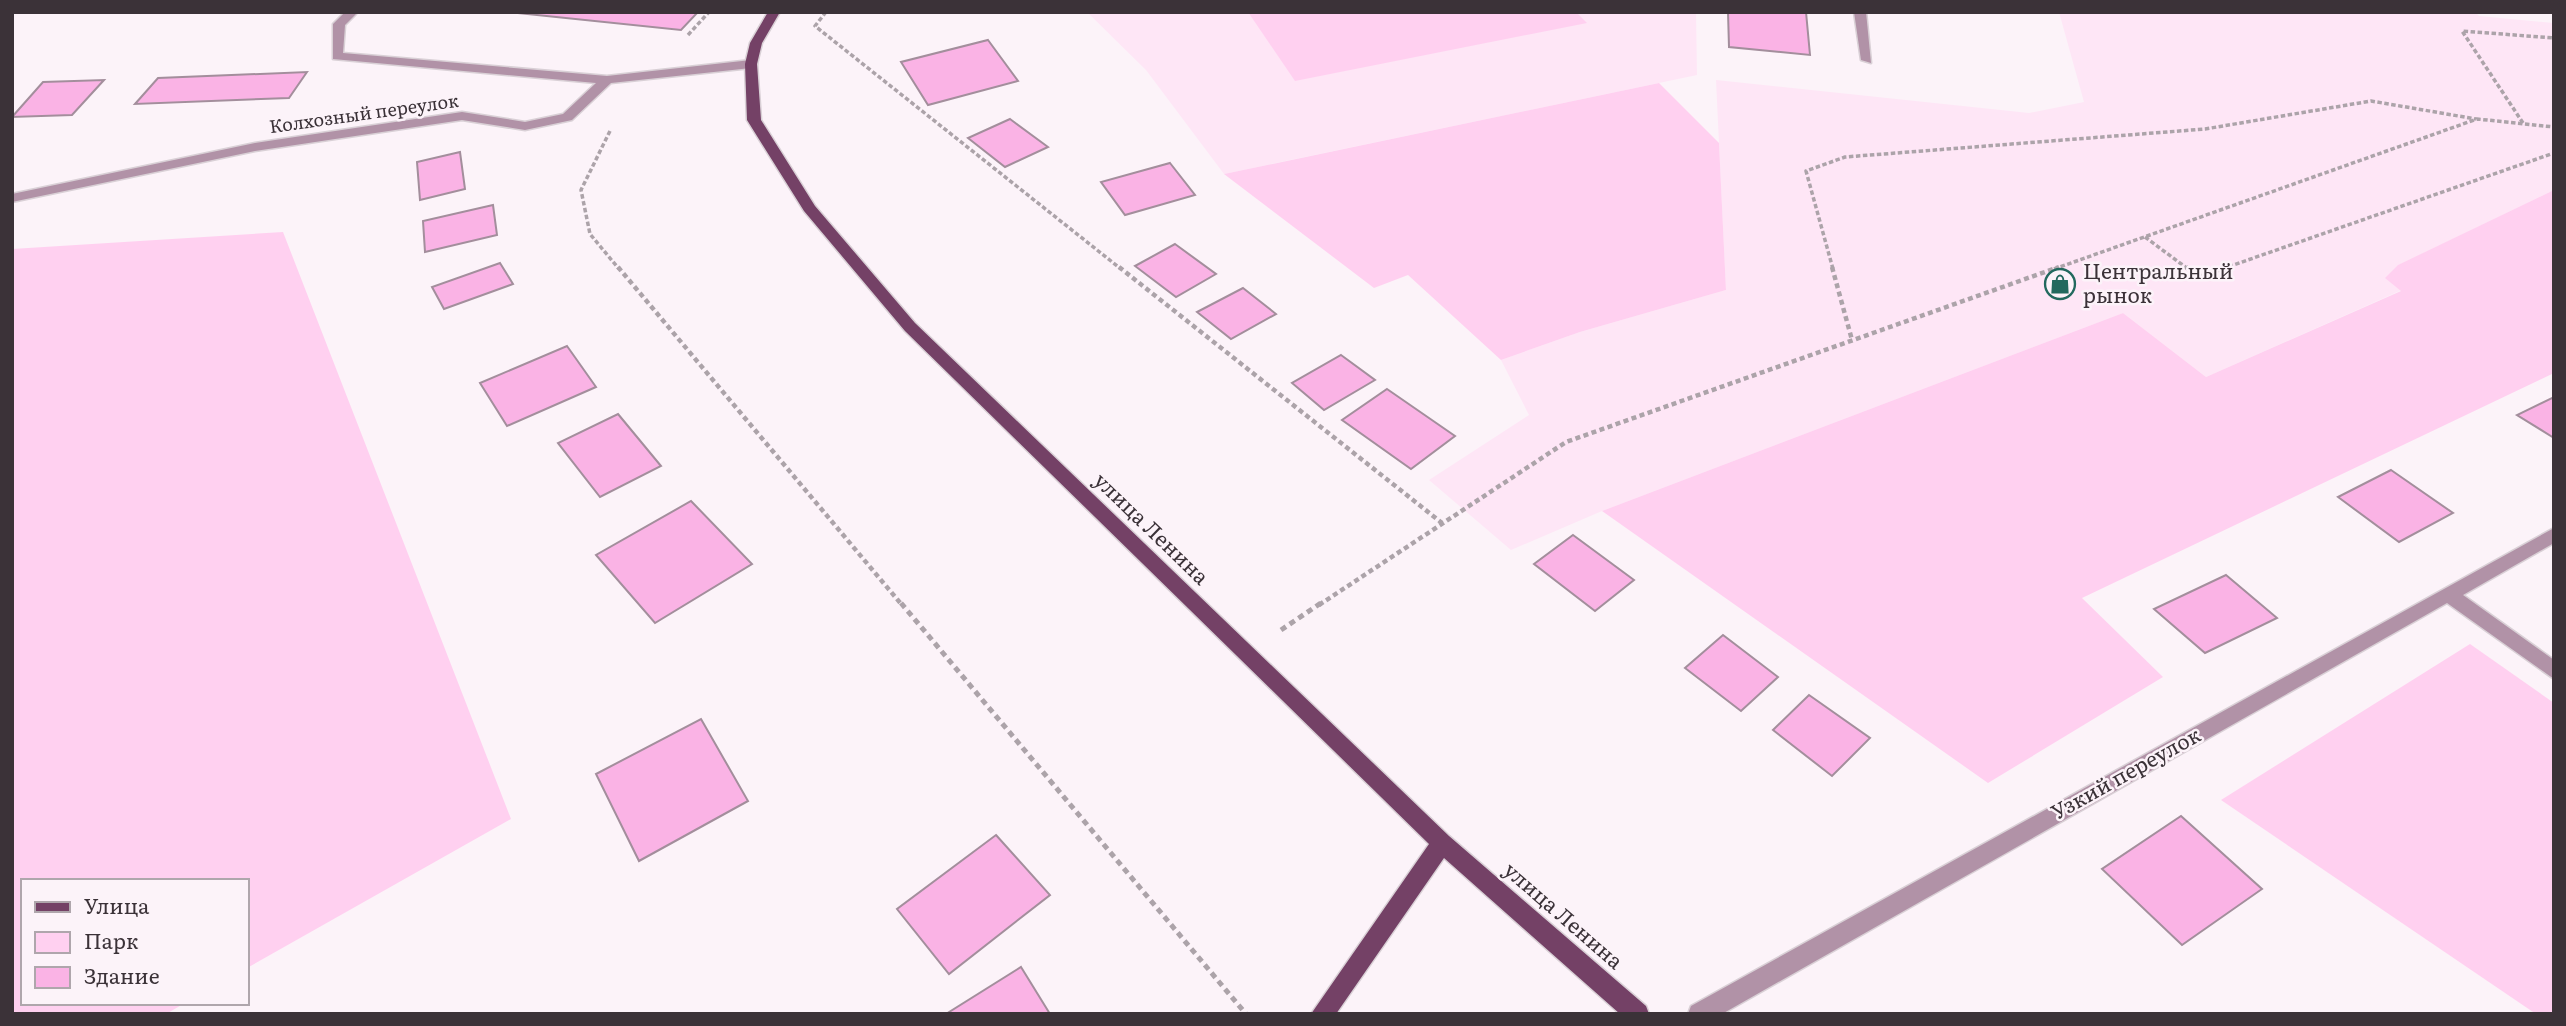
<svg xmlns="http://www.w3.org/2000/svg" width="2566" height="1026" font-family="Literata,serif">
<rect width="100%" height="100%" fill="#fcf3f9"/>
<g fill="#fee6f6">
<path d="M1087,12H1696L1697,75L1224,174L1146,70Z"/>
<path d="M2059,12H2475L2479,16L2554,23V190L2399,265L2402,290L2206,377L2123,313L1602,511L1511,550L1429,480L1529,415L1501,360L1580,332L1726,290L1716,80L2029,113L2084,102Z"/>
</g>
<g fill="#ffd0f0">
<path d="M1248,12H1576L1587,23L1295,81Z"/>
<path d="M1659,83L1719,143L1726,290L1580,332L1501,360L1408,275L1374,288L1224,174Z"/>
<path d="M2554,190V373L2082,598L2163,677L1988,783L1602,511L2123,313L2206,377L2401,291L2385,278L2398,265Z"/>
<path d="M283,232L511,819L247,968V881H23V1003H185L166,1014H12V249Z"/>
<path d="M2470,644L2554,703V1014H2536L2221,800Z"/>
</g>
<g fill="#fab3e5" stroke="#a38e9c" stroke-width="2">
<path d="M507,12H698L681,30Z"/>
<path d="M1728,12H1806L1810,55L1729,47Z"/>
<path d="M988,40L1018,81L928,105L901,62Z"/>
<path d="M307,72L289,98L135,104L158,78Z"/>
<path d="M104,80L72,115L12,117L43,82Z"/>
<path d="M1010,119L1048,147L1005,167L968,138Z"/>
<path d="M460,152L465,189L420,200L417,162Z"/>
<path d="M1170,163L1195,195L1125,215L1101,182Z"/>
<path d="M493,205L497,235L425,252L423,221Z"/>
<path d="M1175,244L1216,274L1176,297L1135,266Z"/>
<path d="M500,263L513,284L444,309L432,287Z"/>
<path d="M1243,288L1276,314L1231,339L1197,312Z"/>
<path d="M567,346L596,387L507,426L480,383Z"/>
<path d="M1341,355L1375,380L1324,410L1292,383Z"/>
<path d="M1387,389L1455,436L1411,469L1342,420Z"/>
<path d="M2554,397V438L2517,415Z"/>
<path d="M618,414L661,466L600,497L558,443Z"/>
<path d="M2391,470L2453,513L2399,542L2338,497Z"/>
<path d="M691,501L752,564L655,623L596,555Z"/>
<path d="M1573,535L1634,580L1595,611L1534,564Z"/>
<path d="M2226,575L2277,618L2205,653L2154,609Z"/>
<path d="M1723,635L1778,677L1741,711L1685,668Z"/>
<path d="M1809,695L1870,738L1832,776L1773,730Z"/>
<path d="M701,719L748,801L639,861L596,774Z"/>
<path d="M2181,816L2262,889L2182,945L2102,869Z"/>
<path d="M996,835L1050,895L949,974L897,909Z"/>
<path d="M1021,967L1050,1014H946Z"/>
</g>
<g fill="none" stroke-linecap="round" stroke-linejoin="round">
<g stroke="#d9d0d6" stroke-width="3">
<g id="minor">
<path d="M345,12L356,14L345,25L343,53L607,76L751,60L757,64L751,68L611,83L572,120L525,130L462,120L255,151L12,202V194L255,143L462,112L525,122L563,114L596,83L333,59V24Z"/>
<path d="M1854,12H1866L1871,63L1861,60Z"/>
<path d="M2554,528V543L2463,595L2554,660V679L2447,603L1722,1014H1688L1691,1006Z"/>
</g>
</g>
<g stroke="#d9d0d6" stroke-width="3">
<path id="major" d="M768,12H780L762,43L757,64L761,120L815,206L915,323L1449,836L1646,1006L1649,1014H1620L1444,858L1336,1014H1311L1429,844L905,331L804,211L747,120L745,64L750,43Z"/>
</g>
<g stroke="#aca3a9" stroke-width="3.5" stroke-dasharray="4.5 2.5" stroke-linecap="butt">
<path d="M826,12L815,26L1121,269"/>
<path d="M688,35L709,12"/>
<path d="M2523,123L2462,31L2554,38"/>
<path d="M610,131L581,190L590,234L619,269"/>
<path d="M2145,237L2188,269"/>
<path d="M1833,269L1806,171L1845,157L2205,129L2371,101L2476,119"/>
<path d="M2054,269L2477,119L2554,127"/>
<path d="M2222,269L2554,153"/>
</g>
<g stroke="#aca3a9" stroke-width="4.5" stroke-dasharray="5 3.5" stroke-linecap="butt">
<path d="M618,267L902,605"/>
<path d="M1119,267L1442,523"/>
<path d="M1832,267L1852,340"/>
<path d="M2186,267L2199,277L2227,267"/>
<path d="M1319,605L1566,442L2059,267"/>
</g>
<g stroke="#aca3a9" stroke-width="5" stroke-dasharray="6 4.5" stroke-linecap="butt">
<path d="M901,603L1246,1014"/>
<path d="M1281,630L1321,603"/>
</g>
<use href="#minor" fill="#b192a7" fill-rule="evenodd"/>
<use href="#major" fill="#744166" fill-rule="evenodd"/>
</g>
<defs>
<g id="shop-ring" transform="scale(1.575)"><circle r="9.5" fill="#fcf3f9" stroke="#22695e" stroke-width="1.5"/><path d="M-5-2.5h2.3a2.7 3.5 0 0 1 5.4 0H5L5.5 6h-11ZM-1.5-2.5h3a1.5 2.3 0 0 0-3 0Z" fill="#22695e"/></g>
</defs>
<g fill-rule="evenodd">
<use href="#shop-ring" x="2060" y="284"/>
</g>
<g text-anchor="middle" stroke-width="5" stroke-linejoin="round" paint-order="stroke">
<g font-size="18" fill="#3b3238" stroke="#fcf3f9">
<text transform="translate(364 114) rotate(-8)" y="6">Колхозный переулок</text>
</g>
<g font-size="21" fill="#3b3238" stroke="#fcf3f9" text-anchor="start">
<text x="2083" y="279">Центральный<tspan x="2083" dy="24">рынок</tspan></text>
</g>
<g font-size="21" fill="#3b3238" stroke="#fcf3f9">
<text transform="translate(1151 529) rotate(44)" y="7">улица Ленина</text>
<text transform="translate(2126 774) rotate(-29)" y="7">Узкий переулок</text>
<text transform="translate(1563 916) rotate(41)" y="7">улица Ленина</text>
</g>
</g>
<rect width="2566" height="1026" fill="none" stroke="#3b3238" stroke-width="28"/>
<rect x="21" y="879" width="228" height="126" fill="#fcf3f9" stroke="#afa6ac" stroke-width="2"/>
<rect x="35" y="902" width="35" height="10" fill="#744166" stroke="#afa6ac" stroke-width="2"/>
<text x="84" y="914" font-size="21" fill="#3b3238">Улица</text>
<rect x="35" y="932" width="35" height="21" fill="#ffd0f0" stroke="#afa6ac" stroke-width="2"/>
<text x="84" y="949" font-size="21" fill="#3b3238">Парк</text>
<rect x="35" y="967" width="35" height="21" fill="#fab3e5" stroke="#afa6ac" stroke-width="2"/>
<text x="84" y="984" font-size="21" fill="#3b3238">Здание</text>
</svg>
